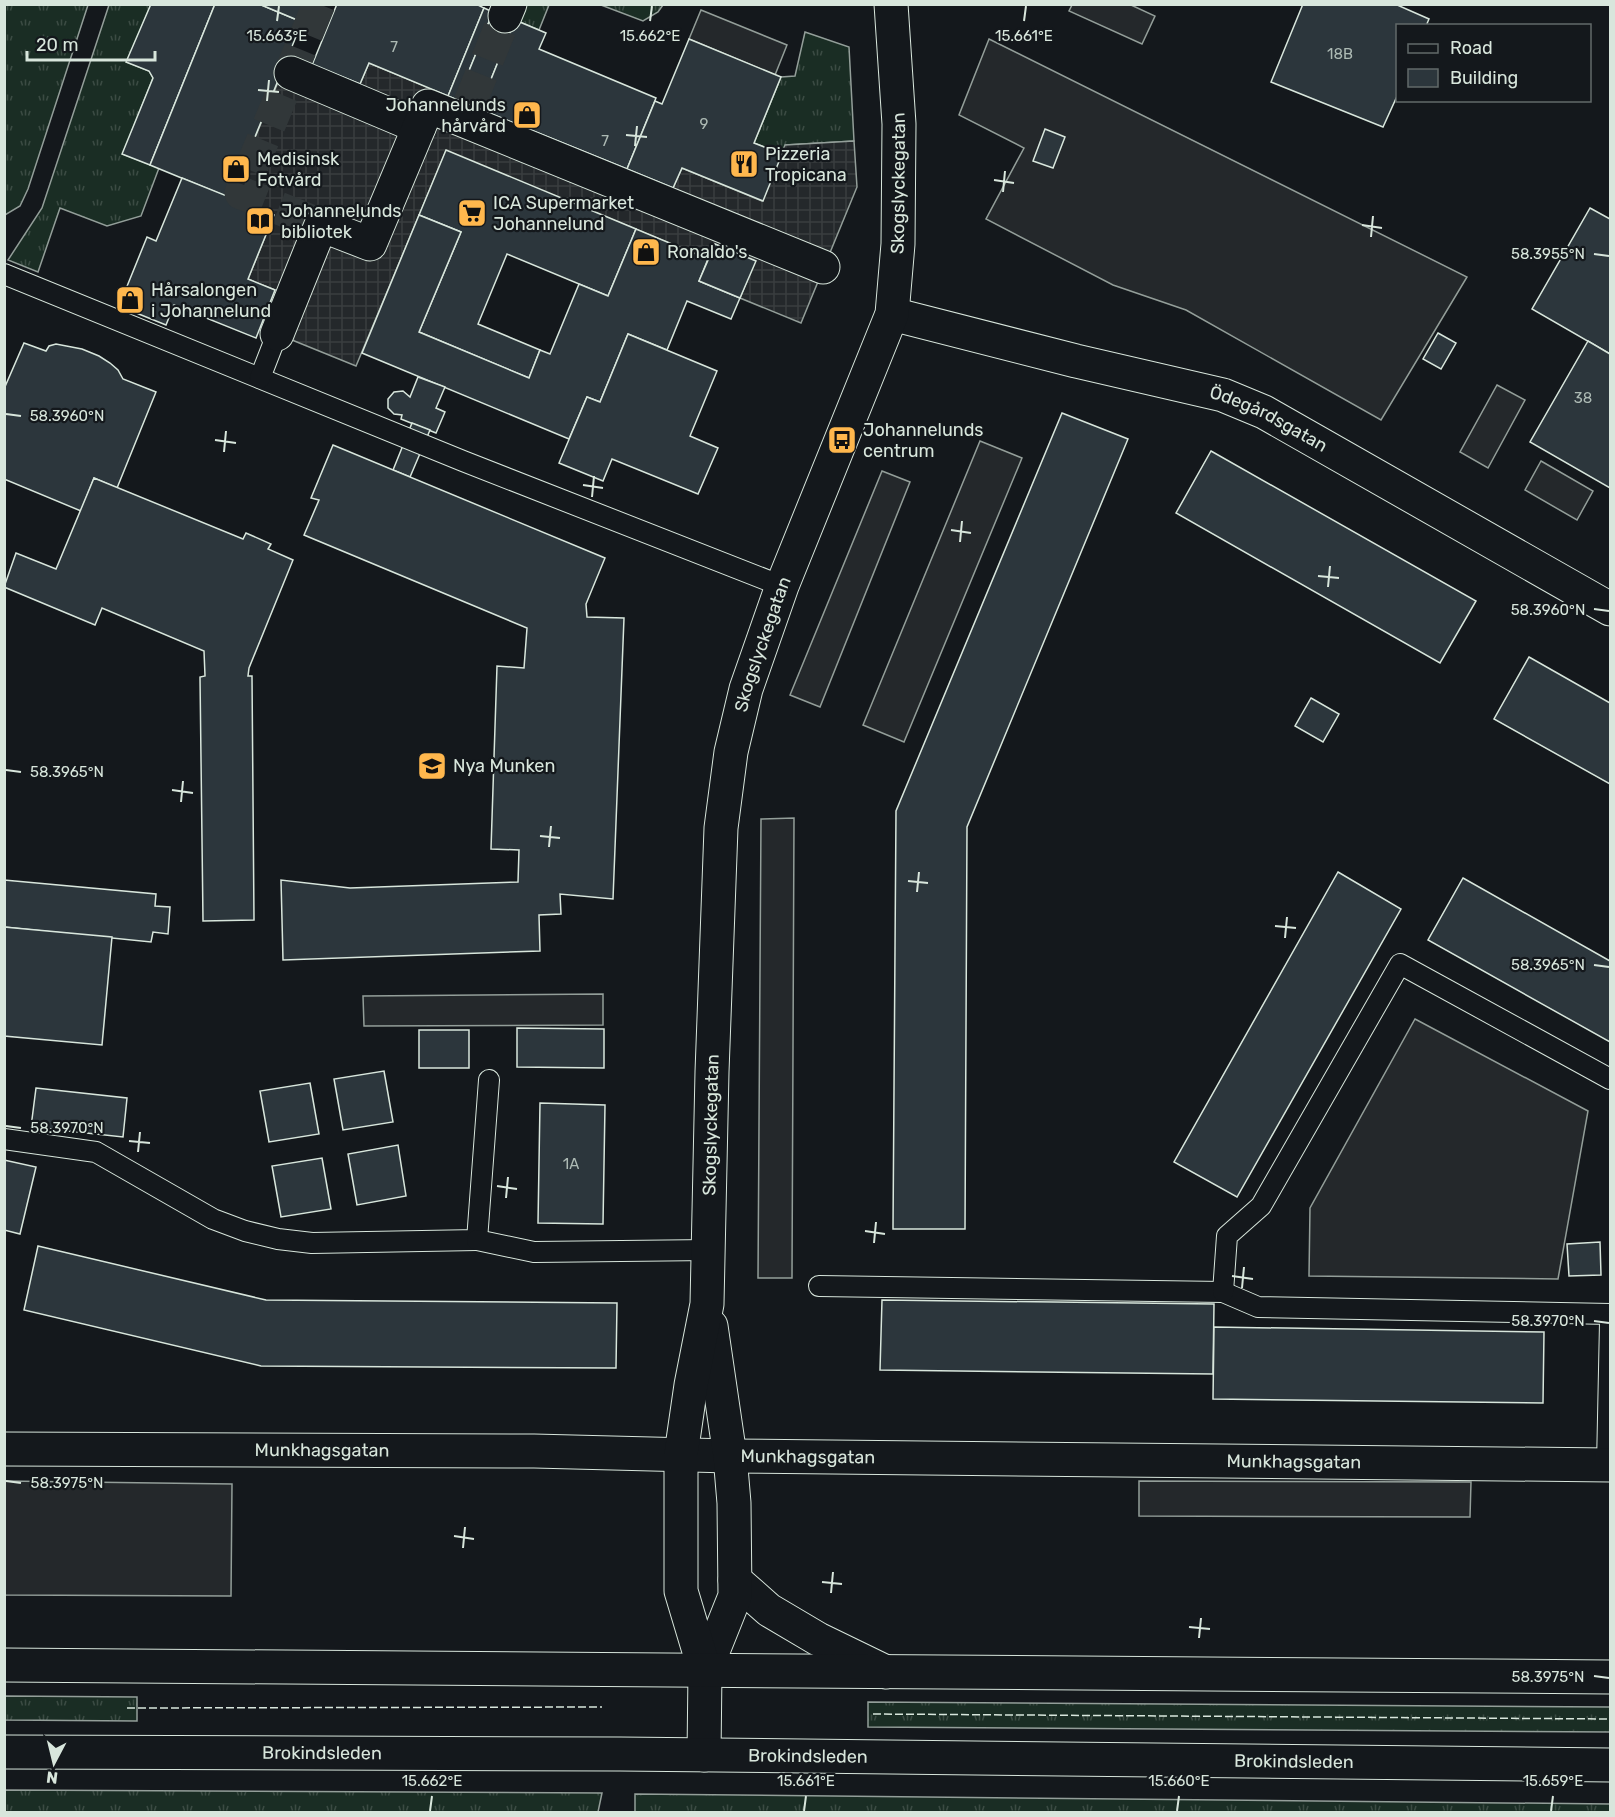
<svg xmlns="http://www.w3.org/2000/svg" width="1615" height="1817" font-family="Rubik,sans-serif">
<defs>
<pattern id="grass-tufts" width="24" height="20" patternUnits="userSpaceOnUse" patternTransform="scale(1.5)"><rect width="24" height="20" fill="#1a2d24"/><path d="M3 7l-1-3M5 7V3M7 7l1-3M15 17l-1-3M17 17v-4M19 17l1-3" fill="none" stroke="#3b4b43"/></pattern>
<pattern id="plaza-grid" width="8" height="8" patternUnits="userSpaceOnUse" patternTransform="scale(1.5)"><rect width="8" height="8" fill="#24282b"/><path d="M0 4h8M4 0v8" fill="none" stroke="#393d3f"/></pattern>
</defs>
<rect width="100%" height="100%" fill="#14181c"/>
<g fill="url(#grass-tufts)" stroke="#939e99" stroke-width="1.5">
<path d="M5,4L88,5L28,189L20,206L5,215Z"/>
<path d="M109,5H151L127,62L149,71L153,78L123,154L159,168L141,216L107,226L60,208L38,272L8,260L42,208Z"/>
<path d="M522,5H549L539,30L515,20Z"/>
<path d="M601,5L663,4V5L658,12L643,21Z"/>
<path d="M805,32L849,47L854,141L786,145L782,154L754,143L781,77L795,76Z"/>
<path d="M5,1696L137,1697V1721L5,1720Z"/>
<path d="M868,1702L1610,1707V1732L868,1727Z"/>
<path d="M5,1790L602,1793L598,1812H5Z"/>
<path d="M635,1794L1610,1804V1812H635Z"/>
</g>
<g fill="#24282b" stroke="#939e99" stroke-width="1.5">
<path d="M1131,5L1155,16L1142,44L1069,11L1072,5Z"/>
<path d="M701,10L787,45L775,75L689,39Z"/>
<path d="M989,39L1467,277L1381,420L1186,310L1113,285L986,219L1024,148L959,115Z"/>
<path d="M1497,385L1525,400L1488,468L1460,452Z"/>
<path d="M980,441L1022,458L904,742L863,725Z"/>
<path d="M1541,461L1593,491L1577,520L1525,490Z"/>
<path d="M882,471L910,482L820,707L790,695Z"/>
<path d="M794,818L792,1278H758L761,819Z"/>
<path d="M603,994V1025L364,1026L363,996Z"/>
<path d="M1415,1019L1588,1111L1558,1279L1309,1276L1310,1208Z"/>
<path d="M5,1481L232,1484L231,1596L5,1595Z"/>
<path d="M1139,1481L1471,1482L1470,1517L1139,1516Z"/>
</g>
<path fill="url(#plaza-grid)" stroke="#939e99" stroke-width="1.5" d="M291,51L314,61L313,65L360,84L369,63L673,188L682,168L762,201L785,145L854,141L857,187L801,323L740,298L755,261L715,244L708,259L446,151L356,366L260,327L275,290L248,279L274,215L230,198Z"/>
<g fill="#2c363c" stroke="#d8e6dc" stroke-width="1.5">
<path d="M151,4H215L150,165L122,154L153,78L149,71L126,62Z"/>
<path d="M215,4H259L302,22L230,198L150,165Z"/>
<path d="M259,4H308L333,15L326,32Z"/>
<path d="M337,4H476L484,8L448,96L369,63L360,84L312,65Z"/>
<path d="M1303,4H1395L1429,19L1426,26H1398V94L1383,127L1271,82Z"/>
<path d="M484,8L493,12L457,100L448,96Z"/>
<path d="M493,12L515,20L479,109L457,100Z"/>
<path d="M515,20L546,33L539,49L656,98L627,169L479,109Z"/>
<path d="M689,39L781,77L754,143L782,154L763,201L682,168L673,188L627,169L655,101L662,104Z"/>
<path d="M1045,129L1065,137L1053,168L1033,161Z"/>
<path d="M446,150L636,229L608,296L507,254L478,324L540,350L529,378L419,332L461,232L419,215Z"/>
<path d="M182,178L274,215L248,279L275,290L256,338L174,305L166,325L119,306L147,237L156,241Z"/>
<path d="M1590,208L1610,219V354L1532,309Z"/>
<path d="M419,215L461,232L419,332L529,378L540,350L550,354L579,284L608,296L636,229L708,259L699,281L740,298L731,319L687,301L667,350L628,334L600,402L587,397L569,439L362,353Z"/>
<path d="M715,244L756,261L740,298L699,281Z"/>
<path d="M1438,333L1456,343L1441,369L1423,359Z"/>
<path d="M628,334L717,371L690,436L718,448L698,494L612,459L603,481L559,463L587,397L600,402Z"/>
<path d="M1588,341L1610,354V488L1530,442Z"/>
<path d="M24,343L46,351L49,346L56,344L82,349L99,356L110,363L118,370L123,379L156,392L117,488L94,478L81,511L4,479V389Z"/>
<path d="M418,377L445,387L436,408L445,412L436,433L401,419L402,415L394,414L388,408V399L394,392L403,391L410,397Z"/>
<path d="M1062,413L1128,439L967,827L965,1229H893L896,811Z"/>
<path d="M412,423L430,430L410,477L393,470Z"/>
<path d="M333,445L605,558L586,604L587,617L624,618L613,899L560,894L561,914L539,915L540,951L283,960L281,880L350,888L518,882L519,850L491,849L497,666L524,668L527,628L304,535L319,500L311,498Z"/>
<path d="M1211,451L1476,601L1440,663L1176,513Z"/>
<path d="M94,478L243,539L246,533L271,544L268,549L293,560L249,668L248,676H252L254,920L203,921L200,677L205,676L204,651L102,608L95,625L4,587L16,553L56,569Z"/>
<path d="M1529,657L1610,703V784L1494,719Z"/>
<path d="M1311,698L1339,714L1323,742L1295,726Z"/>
<path d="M1338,872L1401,909L1237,1197L1174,1162Z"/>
<path d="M1463,878L1610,961V1042L1428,940Z"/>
<path d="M4,880L156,894L155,906L170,907L168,934L153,932L151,942L4,927Z"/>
<path d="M4,927L112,937L102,1045L4,1036Z"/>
<path d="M517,1028L604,1029V1068L517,1067Z"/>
<rect x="419" y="1030" width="50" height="38"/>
<path d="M384,1071L393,1122L343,1130L334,1079Z"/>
<path d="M310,1083L319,1134L269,1142L260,1091Z"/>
<path d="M36,1088L127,1098L123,1137L31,1127Z"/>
<path d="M540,1103L605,1105L603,1224L538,1223Z"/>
<path d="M398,1145L406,1196L357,1205L348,1154Z"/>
<path d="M322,1158L331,1209L281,1217L272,1166Z"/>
<path d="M4,1160L36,1167L20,1234L4,1230Z"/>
<path d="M1600,1242L1601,1275L1569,1276L1567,1244Z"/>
<path d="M38,1246L266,1300L617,1303L616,1368L261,1366L24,1310Z"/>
<path d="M882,1300L1214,1304L1213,1374L880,1370Z"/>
<path d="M1214,1327L1544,1332L1543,1403L1213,1399Z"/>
</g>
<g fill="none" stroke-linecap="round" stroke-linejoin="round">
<g stroke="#313739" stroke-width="33" stroke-dasharray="33 16" stroke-linecap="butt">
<path d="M319,4L241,193L321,225"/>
<path d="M469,105L505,16"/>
</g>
<g stroke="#d8e6dc" stroke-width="22">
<g id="lane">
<path d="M4,274L463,461L782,586"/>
<path d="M260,378L277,334"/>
<path d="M4,1139L96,1152L213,1219L245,1231L278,1239L312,1243L477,1240L489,1080"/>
<path d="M477,1240L534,1252L709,1250"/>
<path d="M819,1286L1223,1292L1258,1307L1610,1314"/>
<path d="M1223,1292L1227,1236L1261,1206L1400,964L1610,1079"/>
<path d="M1607,1465L1610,1322"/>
</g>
</g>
<g stroke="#d8e6dc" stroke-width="35">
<g id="street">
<path d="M505,16L510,4"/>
<path d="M291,73L419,127"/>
<path id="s1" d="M892,314L1076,361L1223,395L1264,412L1610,609"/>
<path d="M277,334L321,225L370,244L428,106L823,267"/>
<path id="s2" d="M4,1449L534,1451L730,1456L1610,1465"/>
<path d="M735,1580L769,1610L818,1639L886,1672"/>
<path d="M705,1671L735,1596L734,1503L730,1456L711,1326"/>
<path id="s3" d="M704,1755L705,1671L681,1591V1454L691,1385L707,1304L712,1072L721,828L731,752L746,689L782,586L892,314L898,244L899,124L891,4"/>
</g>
</g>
<g stroke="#d8e6dc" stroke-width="35">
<g id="secondary">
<path d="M4,1665L1610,1677"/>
<path id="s4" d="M4,1752L620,1754L1610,1765"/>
</g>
</g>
<use href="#lane" stroke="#14181c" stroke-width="20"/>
<use href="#street" stroke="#14181c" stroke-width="33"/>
<use href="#secondary" stroke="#14181c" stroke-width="33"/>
<g stroke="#d8e6dc" stroke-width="1.5" stroke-dasharray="8 3" stroke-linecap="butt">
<path d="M127,1708L602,1707"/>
<path d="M873,1714L1610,1719"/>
</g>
</g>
<path fill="none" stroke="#d8e6dc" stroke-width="2" d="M277,21L279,6M650,21L652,6M1024,21L1026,6M258,90L279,92M267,101L269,80M626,135L647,137M635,146L637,126M994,180L1014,183M1003,192L1005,171M1362,225L1382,228M1371,237L1373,216M1594,254L1609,256M6,414L21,416M215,440L236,443M224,452L226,431M583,485L603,488M592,497L594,476M951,530L971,533M960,542L962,521M1318,576L1339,578M1328,587L1330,566M1594,609L1609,611M6,770L21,772M172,790L193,793M181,802L183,781M540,836L560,838M549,847L551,826M908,881L928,883M917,892L919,872M1275,926L1296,928M1285,938L1287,917M1594,965L1609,967M6,1126L21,1128M129,1141L150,1143M138,1152L140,1132M497,1186L517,1189M506,1198L508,1177M865,1231L885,1234M874,1243L876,1222M1232,1276L1253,1279M1242,1288L1244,1267M1594,1321L1609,1323M6,1481L21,1483M454,1536L474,1539M463,1548L465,1527M822,1582L842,1584M831,1593L833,1572M1189,1627L1210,1629M1199,1638L1201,1618M1594,1676L1609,1678M430,1811L432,1796M804,1811L806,1796M1177,1811L1179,1796M1551,1811L1553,1796"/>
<defs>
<g id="shop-square" transform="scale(1.5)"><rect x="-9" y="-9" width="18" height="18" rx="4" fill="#ffb74d" stroke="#14181c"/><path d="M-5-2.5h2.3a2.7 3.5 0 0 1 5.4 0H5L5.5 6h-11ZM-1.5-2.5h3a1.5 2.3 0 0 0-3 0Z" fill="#111"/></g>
<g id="restaurant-square" transform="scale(1.5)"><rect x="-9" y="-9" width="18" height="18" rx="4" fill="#ffb74d" stroke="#14181c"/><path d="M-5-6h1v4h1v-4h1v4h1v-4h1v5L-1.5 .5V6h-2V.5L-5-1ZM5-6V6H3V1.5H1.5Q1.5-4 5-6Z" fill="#111"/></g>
<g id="supermarket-square" transform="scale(1.5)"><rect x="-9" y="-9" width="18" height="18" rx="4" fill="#ffb74d" stroke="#14181c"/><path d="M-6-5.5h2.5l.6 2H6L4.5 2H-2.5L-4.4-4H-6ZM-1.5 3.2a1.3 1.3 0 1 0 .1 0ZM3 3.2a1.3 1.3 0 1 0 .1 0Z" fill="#111"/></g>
<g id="library-square" transform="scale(1.5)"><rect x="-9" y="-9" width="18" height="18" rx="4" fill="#ffb74d" stroke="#14181c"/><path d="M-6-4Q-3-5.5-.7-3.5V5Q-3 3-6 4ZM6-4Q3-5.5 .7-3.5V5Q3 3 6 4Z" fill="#111"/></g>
<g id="bus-square" transform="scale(1.5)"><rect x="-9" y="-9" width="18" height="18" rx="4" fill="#ffb74d" stroke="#14181c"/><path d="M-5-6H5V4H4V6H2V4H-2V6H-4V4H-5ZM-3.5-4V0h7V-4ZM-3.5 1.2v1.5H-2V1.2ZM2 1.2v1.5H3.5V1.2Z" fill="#111"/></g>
<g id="school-square" transform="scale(1.5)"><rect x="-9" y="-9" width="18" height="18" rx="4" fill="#ffb74d" stroke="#14181c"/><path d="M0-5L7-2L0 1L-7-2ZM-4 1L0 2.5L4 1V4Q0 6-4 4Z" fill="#111"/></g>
</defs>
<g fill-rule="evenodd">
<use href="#shop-square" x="527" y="115"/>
<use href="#restaurant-square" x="744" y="164"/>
<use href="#shop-square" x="236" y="169"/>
<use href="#supermarket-square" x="472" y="213"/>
<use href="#library-square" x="260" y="221"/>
<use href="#shop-square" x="646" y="252"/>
<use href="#shop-square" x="130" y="300"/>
<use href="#bus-square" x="842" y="440"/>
<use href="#school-square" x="432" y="766"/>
</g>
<g text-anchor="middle" stroke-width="4.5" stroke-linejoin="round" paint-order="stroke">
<g font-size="15" fill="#adbab4">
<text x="394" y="52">7</text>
<text x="1340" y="59">18B</text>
<text x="704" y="129">9</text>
<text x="605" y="146">7</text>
<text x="1583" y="403">38</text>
<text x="571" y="1169">1A</text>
</g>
<g font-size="18" fill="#d8e6dc" stroke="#14181c" text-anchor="start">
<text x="506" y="111" text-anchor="end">Johannelunds<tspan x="506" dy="21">hårvård</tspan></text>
<text x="765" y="160">Pizzeria<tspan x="765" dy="21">Tropicana</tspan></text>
<text x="257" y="165">Medisinsk<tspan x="257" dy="21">Fotvård</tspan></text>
<text x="493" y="209">ICA Supermarket<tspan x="493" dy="21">Johannelund</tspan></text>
<text x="281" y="217">Johannelunds<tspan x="281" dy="21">bibliotek</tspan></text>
<text x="667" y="258">Ronaldo's</text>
<text x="151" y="296">Hårsalongen<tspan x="151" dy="21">i Johannelund</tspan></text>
<text x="863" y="436">Johannelunds<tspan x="863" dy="21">centrum</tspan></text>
<text x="453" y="772">Nya Munken</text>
</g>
<g font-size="18" fill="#d8e6dc" stroke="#14181c">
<text dy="6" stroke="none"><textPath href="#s3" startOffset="1608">Skogslyckegatan</textPath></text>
<text dy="6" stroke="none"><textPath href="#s1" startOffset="392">Ödegårdsgatan</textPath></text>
<text dy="6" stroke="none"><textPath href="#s3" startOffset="1122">Skogslyckegatan</textPath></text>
<text dy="6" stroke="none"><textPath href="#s3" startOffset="636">Skogslyckegatan</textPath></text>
<text dy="6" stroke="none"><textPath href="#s2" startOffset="318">Munkhagsgatan</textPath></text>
<text dy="6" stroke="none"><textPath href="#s2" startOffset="804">Munkhagsgatan</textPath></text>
<text dy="6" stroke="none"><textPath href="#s2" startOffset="1290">Munkhagsgatan</textPath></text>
<text dy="6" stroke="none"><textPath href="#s4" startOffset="318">Brokindsleden</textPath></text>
<text dy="6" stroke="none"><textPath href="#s4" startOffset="804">Brokindsleden</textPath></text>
<text dy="6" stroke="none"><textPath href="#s4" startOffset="1290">Brokindsleden</textPath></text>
</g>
</g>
<g font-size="15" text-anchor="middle" fill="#d8e6dc" stroke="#14181c" stroke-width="4.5" stroke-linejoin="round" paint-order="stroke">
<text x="277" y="41">15.663°E</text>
<text x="650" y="41">15.662°E</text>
<text x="1024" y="41">15.661°E</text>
<text x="1548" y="259">58.3955°N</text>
<text x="67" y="421">58.3960°N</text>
<text x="1548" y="615">58.3960°N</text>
<text x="67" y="777">58.3965°N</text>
<text x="1548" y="970">58.3965°N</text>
<text x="67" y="1133">58.3970°N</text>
<text x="1548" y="1326">58.3970°N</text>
<text x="67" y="1488">58.3975°N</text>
<text x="1548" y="1682">58.3975°N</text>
<text x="432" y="1786">15.662°E</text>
<text x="806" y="1786">15.661°E</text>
<text x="1179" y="1786">15.660°E</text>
<text x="1553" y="1786">15.659°E</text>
</g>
<rect width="1615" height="1817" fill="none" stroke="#d8e6dc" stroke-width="12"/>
<rect x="1396" y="24" width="195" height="78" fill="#14181c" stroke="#626a69" stroke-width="1.5"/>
<rect x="1408" y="44" width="30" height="9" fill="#14181c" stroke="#626a69" stroke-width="1.5"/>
<text x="1450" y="54" font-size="18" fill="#d8e6dc">Road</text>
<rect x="1408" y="69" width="30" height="18" fill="#2c363c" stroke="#626a69" stroke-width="1.5"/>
<text x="1450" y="84" font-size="18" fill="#d8e6dc">Building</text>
<g transform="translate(54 1763) rotate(187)" stroke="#14181c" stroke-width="4.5" paint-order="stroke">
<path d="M0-4.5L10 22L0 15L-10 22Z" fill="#d8e6dc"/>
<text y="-9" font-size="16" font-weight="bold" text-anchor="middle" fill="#d8e6dc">N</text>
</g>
<path d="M27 51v9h128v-9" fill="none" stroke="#d8e6dc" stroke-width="3"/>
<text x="36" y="51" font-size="18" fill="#d8e6dc" stroke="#14181c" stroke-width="4.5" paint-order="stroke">20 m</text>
</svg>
